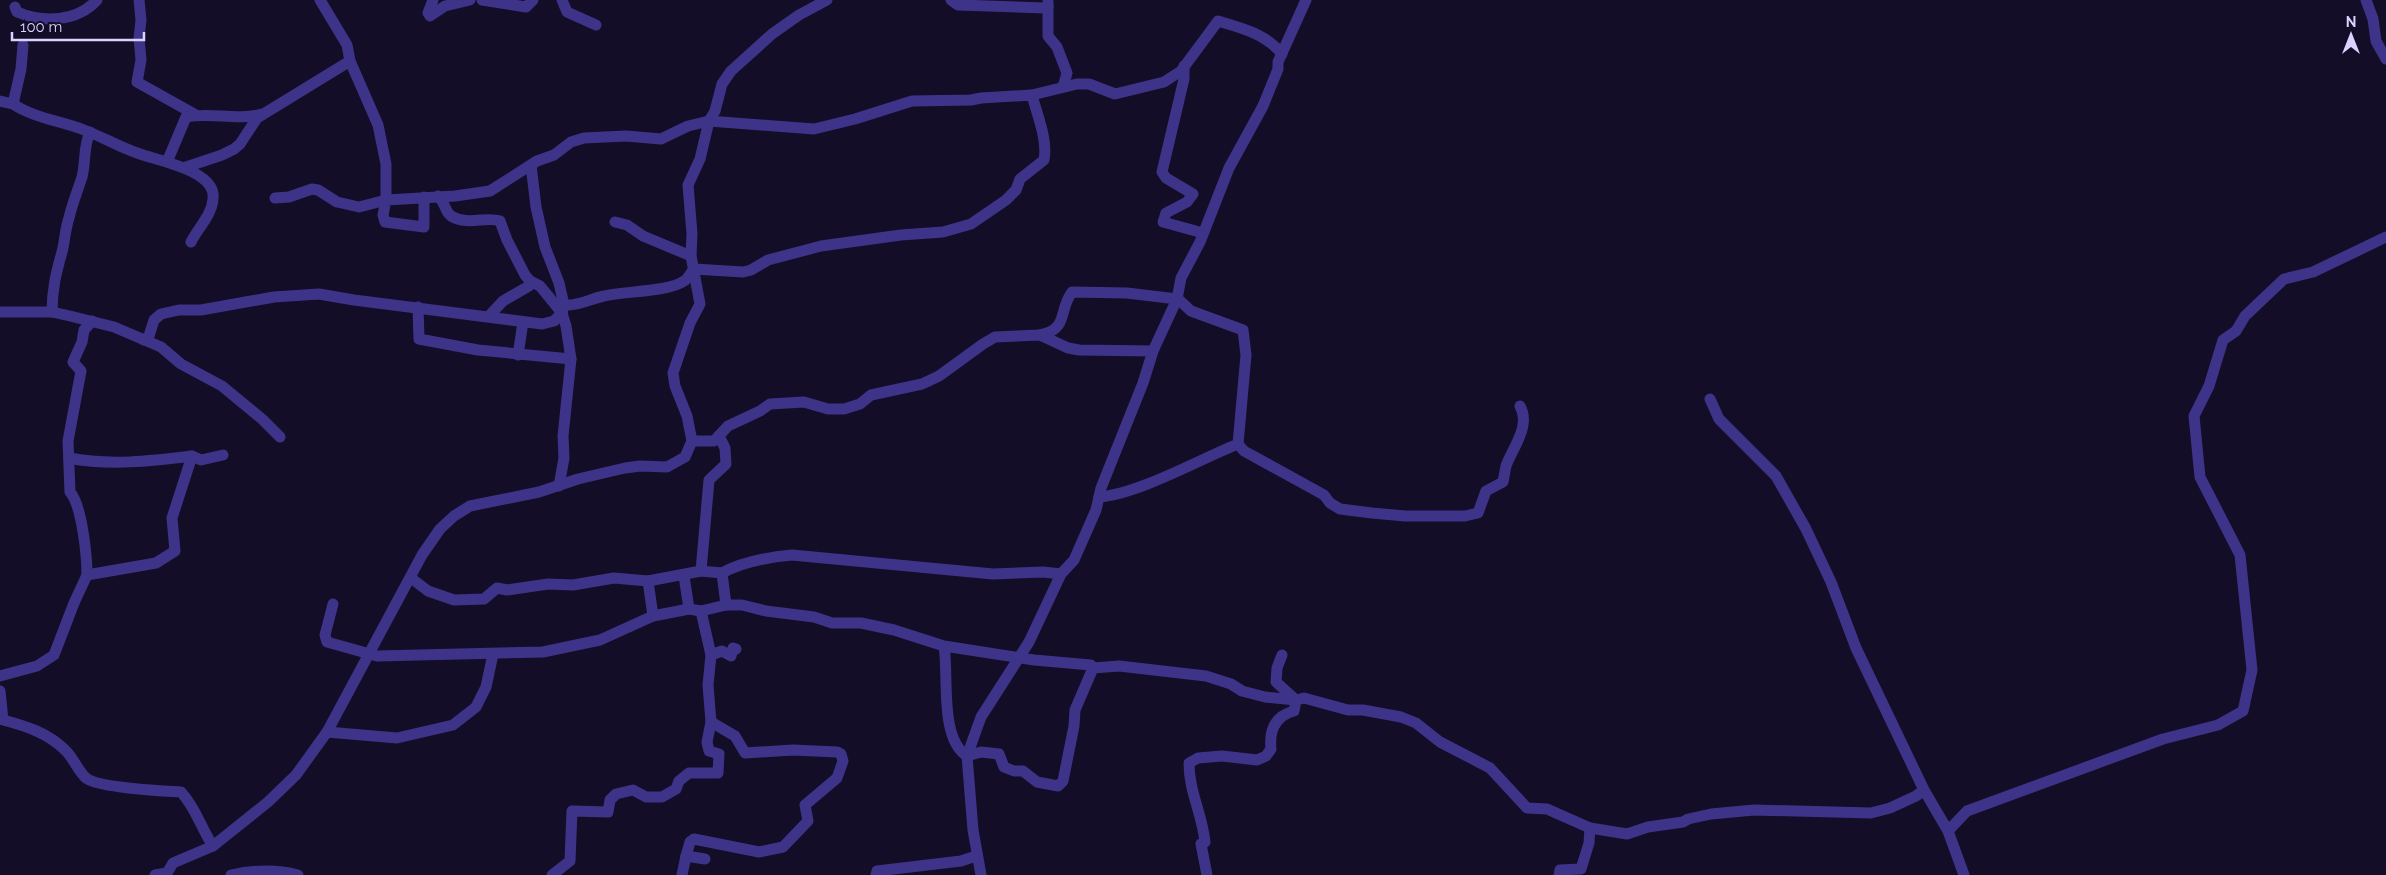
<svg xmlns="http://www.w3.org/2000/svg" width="2386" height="875" font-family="Raleway,sans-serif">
<rect width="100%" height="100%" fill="#130d27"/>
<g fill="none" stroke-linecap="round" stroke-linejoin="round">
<g stroke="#3d348a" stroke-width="11">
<path d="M139,0L141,20L139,38L141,60L137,82L196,115"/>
<path d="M433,0L428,13L430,16L445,6L470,0"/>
<path d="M482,0L526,7L533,0"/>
<path d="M562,0L567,12L596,25"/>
<path d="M951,0L958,5L1044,8L1048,6"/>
<path d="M2366,0L2373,19L2376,41L2386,59"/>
<path d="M1048,2V36L1057,47L1067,73L1063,87"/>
<path d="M15,7L17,12C43,23 77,22 97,0"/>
<path d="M1184,66V79L1162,172L1166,178L1193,194L1187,202L1166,213L1163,222L1203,233"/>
<path d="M1032,95L1077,84H1089L1115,94L1164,82L1181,71L1218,21C1242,28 1266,34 1282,54"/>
<path d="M0,101L13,104L21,69L23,45"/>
<path d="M13,104C34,118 61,121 84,130C103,137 121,148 140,154C159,161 217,171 213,199C212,215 198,228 191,242"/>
<path d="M167,162L186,117C211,112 237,121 262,114"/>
<path d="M186,167L222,155L234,149L240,144L257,118L350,61"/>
<path d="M438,196C446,203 444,211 451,216C467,226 487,216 500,221L507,240L525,275L530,281L540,286L562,313L566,326L571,359L563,436L564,458L559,486"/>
<path d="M424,197V227L385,222L383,215L386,200L455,196L490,191L537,161L554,155L571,142L584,138L626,136L661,139L688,126L709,121L814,129L855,119L912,101L971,100L981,98L1032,95C1037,115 1048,140 1044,160L1020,179L1016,190L1006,200L971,224L943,232L901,235L821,246L768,260L751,270L743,272L694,269C691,272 688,279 684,281C668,292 625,291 604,296C590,299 579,306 564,305"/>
<path d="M275,198L289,197L312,189L318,190L337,202L359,207L386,200V164L378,125L350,61L347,45L320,0"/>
<path d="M615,222L627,225L643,236L691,256"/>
<path d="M418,307L419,339L478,350L571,359"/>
<path d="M0,312H52L70,316L114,327L161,347L181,364L222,386L262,419L280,437"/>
<path d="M52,312C52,290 56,273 62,252C65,241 65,229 69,218C72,204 78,190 82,177C86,162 83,147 90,132"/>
<path d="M489,316L503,301L529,286L530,281"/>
<path d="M1040,335C1069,329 1058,311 1072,292L1127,293L1177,299"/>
<path d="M144,340L149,336L154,320L161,314L179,310H201L274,297L319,294L354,300L542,324L554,321L562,313L564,305L559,283L545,247L536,207L531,165"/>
<path d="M518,355L523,322"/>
<path d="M1710,399L1719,419L1776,476L1806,529L1831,582L1856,648L1924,790L1948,831L1964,875"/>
<path d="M719,436L725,448L726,464L709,480L701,571L722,573"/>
<path d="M692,441H714L728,426L760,411L770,404L804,402L828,409H844L860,404L871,395L922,384L939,376L983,344L995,337L1040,335L1068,348L1079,350L1153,351"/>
<path d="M1238,444L1244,451L1324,495L1330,503L1340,509L1372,513L1405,516H1465L1478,513L1486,491L1503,482C1504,477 1505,471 1506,466C1513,447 1531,426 1520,406"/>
<path d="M69,458C110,466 151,461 192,456L201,460L223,455"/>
<path d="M1099,497C1139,494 1200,459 1238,444L1246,355L1243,330L1191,311L1177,298"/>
<path d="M87,575C87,557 82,505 70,492L68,441L81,371L73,362L82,342L84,330L92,321"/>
<path d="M684,576L689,609"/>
<path d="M411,578L428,591L454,600L484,599L497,588L507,590L548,584L573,585L614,578L648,581L653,616"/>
<path d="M648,581L701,571"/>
<path d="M333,604L325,635L327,642L377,656L543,652L600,640L653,616L689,609L701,611L726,605L722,573C742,562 770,557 792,555L993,574L1043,572L1061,574"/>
<path d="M726,605H742L766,611L814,617L832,623H861L894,630L944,646L1034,660L1091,665L1093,668L1075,710L1074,726L1063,781L1058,786L1037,782L1023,771H1014L1004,767L999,754L981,752L967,756C939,738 949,675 944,646"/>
<path d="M711,655L722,651L731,656L733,648L736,649"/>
<path d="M1093,668L1119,666L1206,676L1231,684L1242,691L1265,697L1296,700L1304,698L1348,710H1363L1401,717L1416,723L1440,742L1490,768L1527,808L1547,809L1590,828L1627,834L1648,827L1683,822L1688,819L1711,814L1754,810L1871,813L1890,808L1916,796L1924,790"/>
<path d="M0,676L37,666L54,655L74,603L87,575L156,563L175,551L172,518L192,456"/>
<path d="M0,691L3,720C26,726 48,733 65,750C73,757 78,771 86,778C98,788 163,791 181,792C196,808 201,828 213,846"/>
<path d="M327,732L397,738L453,725L476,707L486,687L493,654"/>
<path d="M1948,831L1967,811L2163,739L2218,725L2243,711L2252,670L2240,555L2200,477L2194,416L2209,386L2223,340L2236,331L2245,316L2284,279L2313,272L2386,237"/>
<path d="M705,859L686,856L690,842L694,839L759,852L783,847L808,821L805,805L837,778L843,761L841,754L837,752L793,750L745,753L735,736L711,722"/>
<path d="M155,875L167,873L173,863L213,846L268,802L296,775L327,732L422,555L440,529L454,516L470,506L539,492L578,479L625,468L640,466L667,467L685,457L692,441L687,416L675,386L673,373L690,323L700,304L691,256L692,234L688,185L700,159L709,121L715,111L722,84L731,71L772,34L799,15L827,0"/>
<path d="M231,875C254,870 275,869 298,875"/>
<path d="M552,875L570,861L572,811L608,812L610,800L616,794L633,790L646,797H662L676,789L679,781L689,773H718L719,754L709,751L707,742L711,722L708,685L711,655L701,611"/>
<path d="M682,875L686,856"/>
<path d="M876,875L877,871L961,861L976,856"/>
<path d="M981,875L973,830L967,756L981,717L1029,642L1061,574L1074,560L1096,510L1101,488L1143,383L1153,351L1177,299L1181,278L1200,242L1229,168L1263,106L1278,69V62L1306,0"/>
<path d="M1207,875L1201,844L1205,842C1202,813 1189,792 1189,763L1198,758L1222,756L1257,760L1266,756L1271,749C1269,730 1275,716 1294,711L1296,700L1276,682L1277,668L1282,655"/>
<path d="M1559,875L1560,870L1581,869L1589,843L1590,828"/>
</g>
</g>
<g transform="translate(2351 35)" stroke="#130d27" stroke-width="4" paint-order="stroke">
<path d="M0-4L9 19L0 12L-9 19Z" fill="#dbd3ff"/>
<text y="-8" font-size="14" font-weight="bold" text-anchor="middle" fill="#dbd3ff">N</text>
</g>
<path d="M12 32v8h132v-8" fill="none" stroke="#dbd3ff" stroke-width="2.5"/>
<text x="20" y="32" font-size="15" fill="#dbd3ff" stroke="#130d27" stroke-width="4" paint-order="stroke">100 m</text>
</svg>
